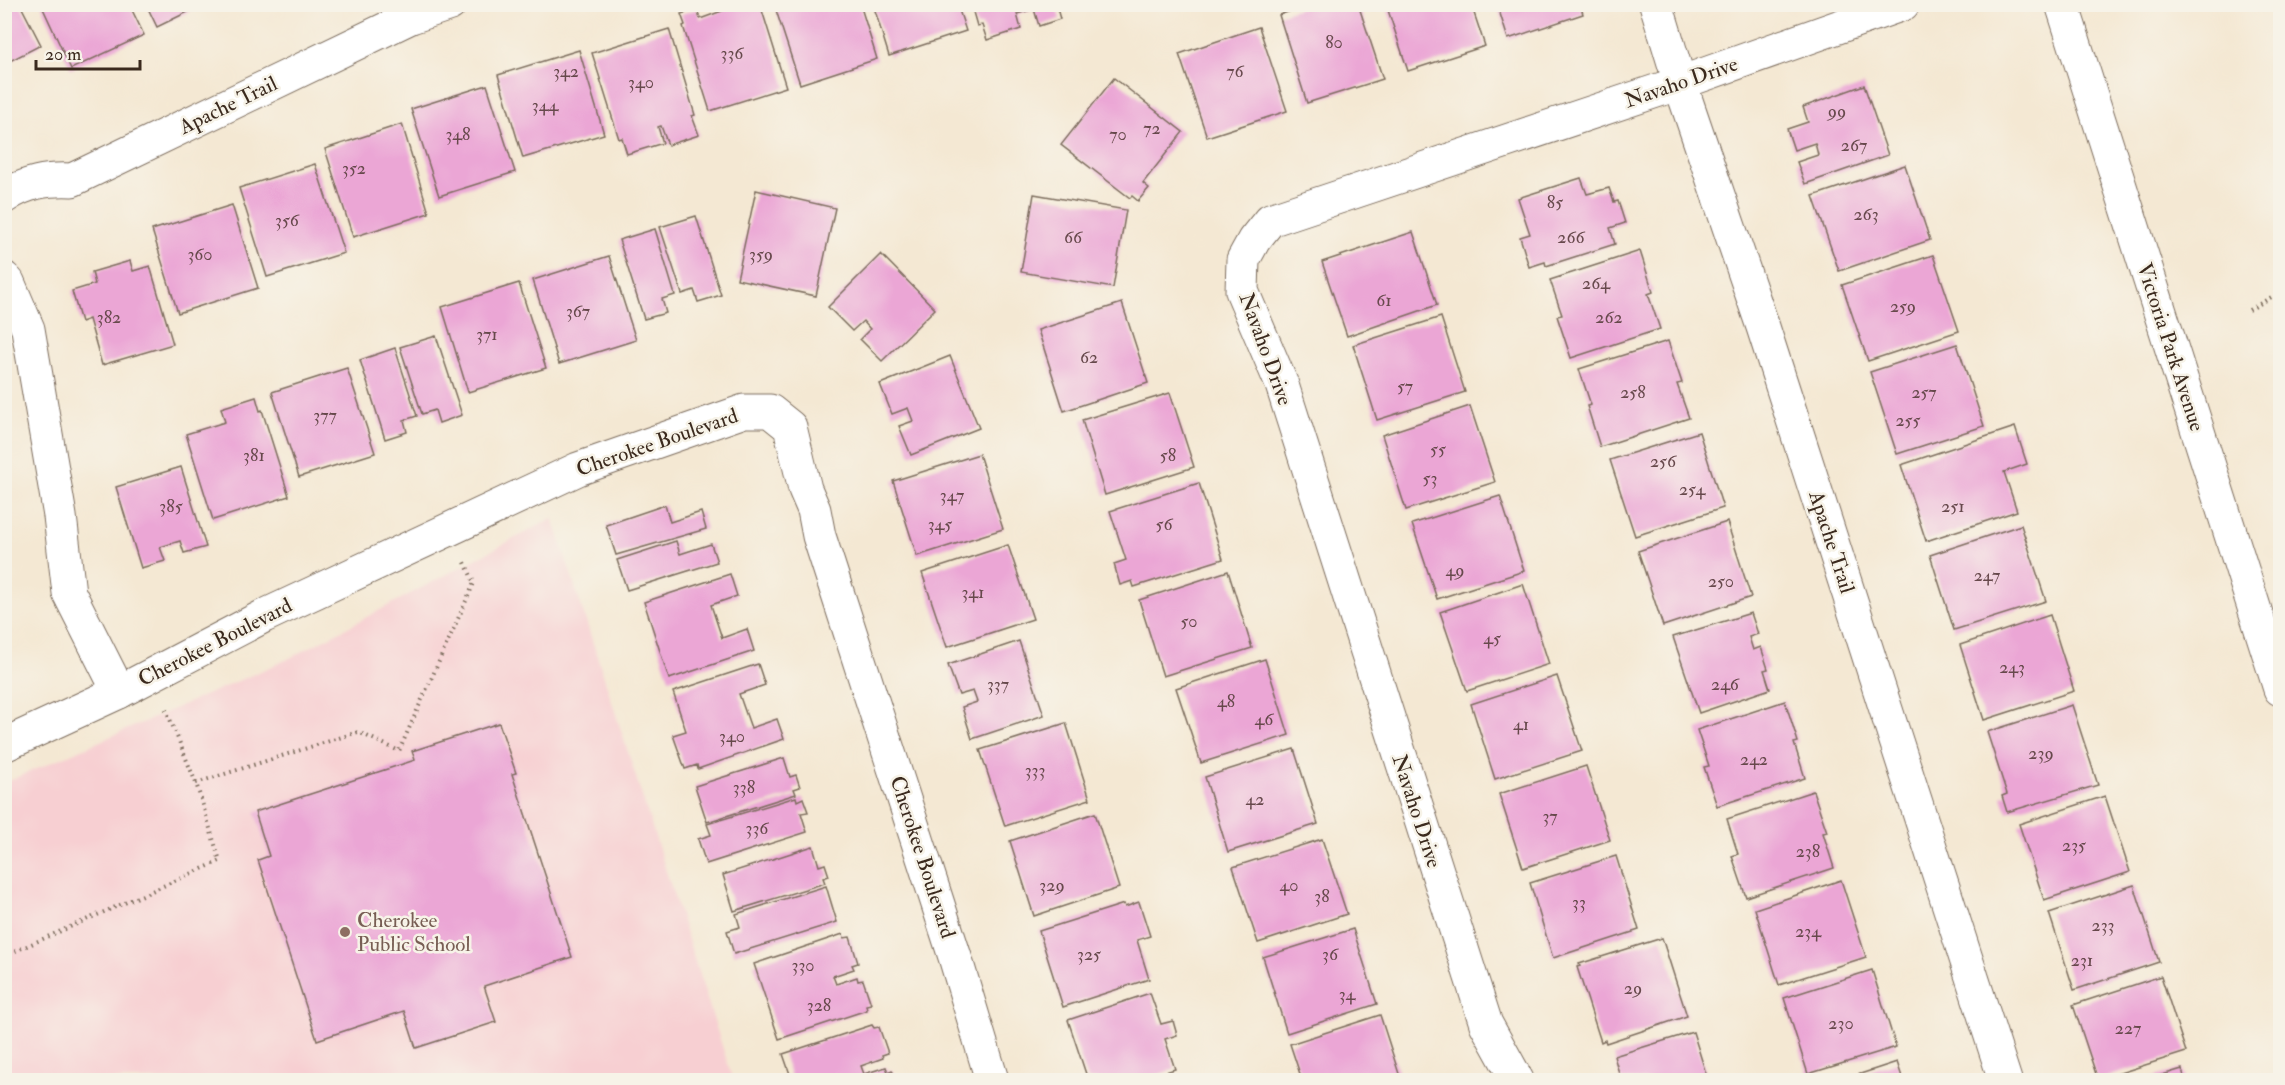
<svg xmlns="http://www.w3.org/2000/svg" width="2285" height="1085" font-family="'IM FELL Double Pica',serif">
<rect width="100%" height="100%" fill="#f7f3e8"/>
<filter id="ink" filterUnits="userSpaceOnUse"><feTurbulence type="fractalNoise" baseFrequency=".0167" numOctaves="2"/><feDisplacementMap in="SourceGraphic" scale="12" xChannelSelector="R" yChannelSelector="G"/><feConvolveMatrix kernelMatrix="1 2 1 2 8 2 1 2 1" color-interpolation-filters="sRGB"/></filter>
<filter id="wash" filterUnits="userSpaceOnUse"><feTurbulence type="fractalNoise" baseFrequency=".008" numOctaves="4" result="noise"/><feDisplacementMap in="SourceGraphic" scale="24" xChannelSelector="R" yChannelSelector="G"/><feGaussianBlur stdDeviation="1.35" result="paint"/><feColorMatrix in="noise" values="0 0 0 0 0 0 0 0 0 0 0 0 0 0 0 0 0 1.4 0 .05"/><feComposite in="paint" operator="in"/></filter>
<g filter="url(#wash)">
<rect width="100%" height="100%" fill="#f4e8d3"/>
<path fill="#f7cfd2" d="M553,518L733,1080H5L4,783L286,660Z"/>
<g id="blocks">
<g fill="#eba6d5">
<path d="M4,4H20L41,45L4,64Z"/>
<path d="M41,4H129L144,35L71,69Z"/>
<path d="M146,4H204L157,27Z"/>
<path d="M741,4H760L786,87L710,111L683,26L685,25L681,14L697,9L700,19Z"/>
<path d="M774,4H860L877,59L800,84Z"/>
<path d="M873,4H957L966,31L889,56Z"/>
<path d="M1311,4H1358L1383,79L1307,103L1279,15Z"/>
<path d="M1386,4H1471L1485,46L1408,71Z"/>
<path d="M1497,4H1580L1583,14L1508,39Z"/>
<path d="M971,5H1056L1060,19L1039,26L1034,9L1017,14L1021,29L987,40L982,25L977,26Z"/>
<path d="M1259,27L1287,111L1207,137L1179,54Z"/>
<path d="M669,29L695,115L692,116L699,135L668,145L661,126L658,127L663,143L627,154L622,138L619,139L592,53Z"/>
<path d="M579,50L604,134L523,158L498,75Z"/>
<path d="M1114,78L1183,132L1143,183L1149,188L1138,201L1132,196L1130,198L1061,145Z"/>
<path d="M487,85L515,172L439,196L411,109Z"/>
<path d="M1864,85L1888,155L1805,184L1797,162L1818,155L1815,143L1794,150L1787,129L1808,122L1803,107Z"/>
<path d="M402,124L429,213L353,237L325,149Z"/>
<path d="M315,164L344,253L267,277L239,188Z"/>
<path d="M1905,165L1930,240L1839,271L1813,196Z"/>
<path d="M1581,178L1587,194L1609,188L1614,202L1618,201L1625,223L1610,228L1615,244L1546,266L1545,262L1529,267L1520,237L1530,234L1518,198Z"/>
<path d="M756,190L835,208L816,296L737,279Z"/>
<path d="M1034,194L1126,210L1113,288L1021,272Z"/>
<path d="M232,205L258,288L178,313L152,230Z"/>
<path d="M696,216L721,295L698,302L694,290L682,294L660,227Z"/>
<path d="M655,229L675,295L662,299L666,313L644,319L619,240Z"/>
<path d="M1413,232L1437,305L1347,336L1322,262Z"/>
<path d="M1640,251L1653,292L1648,294L1660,329L1571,358L1557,316L1562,315L1550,280Z"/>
<path d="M881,254L935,309L882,361L860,339L870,329L863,321L852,331L828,307Z"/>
<path d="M1933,255L1959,331L1868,361L1842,285Z"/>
<path d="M609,256L636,340L559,364L533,280Z"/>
<path d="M130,261L133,271L150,266L173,344L102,365L89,319L81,322L72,291L95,284L92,272Z"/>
<path d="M519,283L546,368L468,392L442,307Z"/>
<path d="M1122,303L1148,383L1064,411L1038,330Z"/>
<path d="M1441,317L1465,392L1377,420L1353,345Z"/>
<path d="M436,336L462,415L439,423L435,410L422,414L400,347Z"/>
<path d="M1668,341L1682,383L1677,384L1689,418L1600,447L1587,406L1591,405L1579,369Z"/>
<path d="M1957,344L1984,426L1897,454L1870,372Z"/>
<path d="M395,348L417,416L404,420L407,432L385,439L360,360Z"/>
<path d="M950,356L979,428L911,455L899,426L913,421L908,408L892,414L880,384Z"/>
<path d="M347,368L375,453L299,477L272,392Z"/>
<path d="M1170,393L1194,467L1105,495L1082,420Z"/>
<path d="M256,397L260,411L262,410L289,496L213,520L186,434L225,422L221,408Z"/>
<path d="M1470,406L1495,482L1406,510L1382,435Z"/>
<path d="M2015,427L2027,464L2004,472L2017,511L1926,541L1901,465Z"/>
<path d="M1699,432L1723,508L1635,536L1610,460Z"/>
<path d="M979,454L1003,529L917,556L893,481Z"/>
<path d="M181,467L206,547L184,553L180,541L160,547L165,561L141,568L116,487Z"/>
<path d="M1199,483L1223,559L1134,587L1132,581L1120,585L1114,564L1126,560L1110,511Z"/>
<path d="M1500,496L1524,571L1437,599L1412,524Z"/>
<path d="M665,505L670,522L701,512L706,529L616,555L606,525Z"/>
<path d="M1727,522L1751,597L1663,626L1638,551Z"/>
<path d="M2021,525L2046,601L1954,630L1930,555Z"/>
<path d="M676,541L680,554L711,544L717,562L627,590L617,560Z"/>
<path d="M1008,545L1033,619L947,647L922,573Z"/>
<path d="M1228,571L1252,648L1163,676L1139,600Z"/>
<path d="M730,574L737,596L711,605L722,638L747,629L754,651L669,679L644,602Z"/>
<path d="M1523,584L1549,664L1467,691L1440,612Z"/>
<path d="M1751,613L1758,634L1749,637L1753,650L1761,647L1768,669L1764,670L1770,689L1699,713L1673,637Z"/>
<path d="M2050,615L2074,691L1984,720L1960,645Z"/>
<path d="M1019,641L1044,715L972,739L962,707L977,702L973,691L959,695L948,665Z"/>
<path d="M1265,659L1289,735L1201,763L1176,688Z"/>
<path d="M758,664L765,685L739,694L751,728L777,719L784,739L698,769L697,765L685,769L673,735L686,731L673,692Z"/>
<path d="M1557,676L1582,751L1495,779L1471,704Z"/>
<path d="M1785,701L1798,742L1794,743L1805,778L1717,806L1704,767L1709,766L1697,730Z"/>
<path d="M2072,705L2098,785L2007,812L2002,796L2007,794L1987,732Z"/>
<path d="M499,723L516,773L512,774L572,957L484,986L496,1022L416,1048L404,1011L317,1040L258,860L269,856L255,812L415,760L412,751Z"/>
<path d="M1066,723L1090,799L1005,826L980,750Z"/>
<path d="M1294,749L1318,824L1228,852L1205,777Z"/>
<path d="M784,758L790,777L796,775L800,787L794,789L796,794L707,822L695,786Z"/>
<path d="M1586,766L1610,840L1523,868L1499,794Z"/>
<path d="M1813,791L1827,832L1823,833L1834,868L1746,897L1732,856L1738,854L1727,819Z"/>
<path d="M2105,796L2130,872L2044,900L2019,824Z"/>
<path d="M796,797L797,801L803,798L808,812L801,813L807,832L706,864L698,839L711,835L707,824Z"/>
<path d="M1095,813L1119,888L1034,916L1010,841Z"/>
<path d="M1322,839L1347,914L1258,943L1233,867Z"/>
<path d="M813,846L819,866L825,864L829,876L823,878L825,883L734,911L723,875Z"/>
<path d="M1616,856L1639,930L1553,958L1530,883Z"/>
<path d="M1841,880L1866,957L1779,985L1755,909Z"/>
<path d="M2134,885L2159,962L2074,990L2049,913Z"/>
<path d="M826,886L837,922L734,954L727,931L740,927L736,914Z"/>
<path d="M1139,902L1150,936L1137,940L1149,979L1063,1007L1039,931L1124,904L1125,907Z"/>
<path d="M1353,929L1377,1004L1287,1033L1263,957Z"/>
<path d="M843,934L844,938L850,937L858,963L852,965L854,969L833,976L836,984L857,977L858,981L863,980L871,1004L866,1005L867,1010L779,1039L754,964Z"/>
<path d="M1662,938L1687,1016L1606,1043L1605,1040L1601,1042L1577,967L1580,966L1579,964Z"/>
<path d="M1872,970L1896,1047L1808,1074L1784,998Z"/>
<path d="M2161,976L2186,1052L2098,1080L2073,1005Z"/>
<path d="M1150,993L1161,1024L1173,1021L1177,1035L1165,1039L1175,1069L1141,1080H1088L1068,1020Z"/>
<path d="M1380,1015L1401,1080H1302L1290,1044Z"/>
<path d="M872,1025L874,1028L879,1027L888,1053L882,1055L883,1058L861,1066L864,1074L886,1067L888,1072L892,1070L896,1080H792L783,1054Z"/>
<path d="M1693,1032L1708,1080H1621L1614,1056Z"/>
<path d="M1897,1062L1903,1080H1842Z"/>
<path d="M2182,1069L2185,1080H2146Z"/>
</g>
</g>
</g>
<g filter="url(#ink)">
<use href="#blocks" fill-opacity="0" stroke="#7c6c5d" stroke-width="1.5"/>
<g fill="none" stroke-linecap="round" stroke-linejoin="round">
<g stroke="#7c6c5d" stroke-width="35">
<g id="minor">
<path d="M1656,4L1680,83L1763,327L2005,1080"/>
<path d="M4,197C26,182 47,179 72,180L411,17L450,4"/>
<path d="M4,278L8,282L28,329L60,516L69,593L119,692"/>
<path d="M4,745L119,692L264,616L578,469L744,411H770L790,427L805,489L814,510L819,536L955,957L992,1080"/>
<path d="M1517,1080L1486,1024L1282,385L1242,291L1243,260L1254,240L1270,220L1680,83L1903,4"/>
</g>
</g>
<g stroke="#7c6c5d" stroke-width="35">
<path id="major" d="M2062,4L2280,689"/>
</g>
<g stroke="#7c6c5d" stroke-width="4" stroke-dasharray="1.5 4.5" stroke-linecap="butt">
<path d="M2249,310L2280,292"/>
<path d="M196,783L358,732L399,751L474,583L464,560"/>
<path d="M4,956L220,861L196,783L165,707"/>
</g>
<use href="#minor" stroke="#fff" stroke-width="33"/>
<use href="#major" stroke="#fff" stroke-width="33"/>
</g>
</g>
<circle fill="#8d6e63" stroke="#f7f3e8" stroke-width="2" cx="345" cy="932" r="6"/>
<g text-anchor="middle" stroke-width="5" stroke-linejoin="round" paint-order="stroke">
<g font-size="18" fill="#67494c">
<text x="1334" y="48">80</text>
<text x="732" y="59">336</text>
<text x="566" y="77">342</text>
<text x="1235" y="77">76</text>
<text x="641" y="88">340</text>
<text x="545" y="111">344</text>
<text x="1837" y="117">99</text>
<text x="1152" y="134">72</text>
<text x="458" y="140">348</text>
<text x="1118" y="140">70</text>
<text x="1854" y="151">267</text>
<text x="354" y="174">352</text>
<text x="1555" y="208">85</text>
<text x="1866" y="220">263</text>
<text x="287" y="226">356</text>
<text x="1073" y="243">66</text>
<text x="1571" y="243">266</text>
<text x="200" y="260">360</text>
<text x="761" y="260">359</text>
<text x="1596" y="289">264</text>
<text x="1384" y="306">61</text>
<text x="1903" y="312">259</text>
<text x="578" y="317">367</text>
<text x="109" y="323">382</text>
<text x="1609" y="323">262</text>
<text x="487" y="340">371</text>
<text x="1089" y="363">62</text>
<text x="1405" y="392">57</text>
<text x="1633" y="398">258</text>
<text x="1924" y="398">257</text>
<text x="325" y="421">377</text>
<text x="1908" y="426">255</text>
<text x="1438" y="455">55</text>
<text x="254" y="461">381</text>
<text x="1168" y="461">58</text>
<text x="1663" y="467">256</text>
<text x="1430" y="484">53</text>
<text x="1692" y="495">254</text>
<text x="952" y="501">347</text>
<text x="171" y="512">385</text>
<text x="1953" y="512">251</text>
<text x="940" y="530">345</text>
<text x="1164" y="530">56</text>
<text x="1455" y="576">49</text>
<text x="1987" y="581">247</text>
<text x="1721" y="587">250</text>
<text x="973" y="598">341</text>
<text x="1189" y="627">50</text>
<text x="1492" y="644">45</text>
<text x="2012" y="673">243</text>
<text x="998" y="690">337</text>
<text x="1725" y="690">246</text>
<text x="1226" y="707">48</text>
<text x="1264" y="725">46</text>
<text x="1521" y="730">41</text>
<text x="732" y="742">340</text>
<text x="2041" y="759">239</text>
<text x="1754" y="765">242</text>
<text x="1035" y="776">333</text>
<text x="744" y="793">338</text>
<text x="1255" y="805">42</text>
<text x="1550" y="822">37</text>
<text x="757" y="834">336</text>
<text x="2074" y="851">235</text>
<text x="1808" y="857">238</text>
<text x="1052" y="891">329</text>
<text x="1289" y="891">40</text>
<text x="1322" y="902">38</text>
<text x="1579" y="908">33</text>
<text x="2103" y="931">233</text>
<text x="1808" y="937">234</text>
<text x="1089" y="960">325</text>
<text x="1330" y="960">36</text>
<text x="2082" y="966">231</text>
<text x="803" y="971">330</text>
<text x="1633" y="994">29</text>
<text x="1347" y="1000">34</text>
<text x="819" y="1011">328</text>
<text x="1841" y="1029">230</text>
<text x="2128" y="1034">227</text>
</g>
<g font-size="21" fill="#3b2a1e" stroke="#f7f3e8">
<text transform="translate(1681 82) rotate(-19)" y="7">Navaho Drive</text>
<text transform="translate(228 105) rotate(-26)" y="7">Apache Trail</text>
<text transform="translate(2171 347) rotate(72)" y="7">Victoria Park Avenue</text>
<text transform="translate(1266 349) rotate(70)" y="7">Navaho Drive</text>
<text transform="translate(657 442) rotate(-19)" y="7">Cherokee Boulevard</text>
<text transform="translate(1832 542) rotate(72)" y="7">Apache Trail</text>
<text transform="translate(215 642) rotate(-27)" y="7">Cherokee Boulevard</text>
<text transform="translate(1417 811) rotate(72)" y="7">Navaho Drive</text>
<text transform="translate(923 857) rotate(72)" y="7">Cherokee Boulevard</text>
</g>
<g font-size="21" fill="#785e54" stroke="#f7f3e8" text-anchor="start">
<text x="357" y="927">Cherokee<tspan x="357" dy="24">Public School</tspan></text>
</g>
</g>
<rect width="2285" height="1085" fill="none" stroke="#f7f3e8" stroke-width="24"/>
<path d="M36 60v9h104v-9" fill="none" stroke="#3b2a1e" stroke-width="3"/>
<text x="45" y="60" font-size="18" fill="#3b2a1e" stroke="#f7f3e8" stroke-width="4.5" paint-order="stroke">20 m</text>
</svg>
